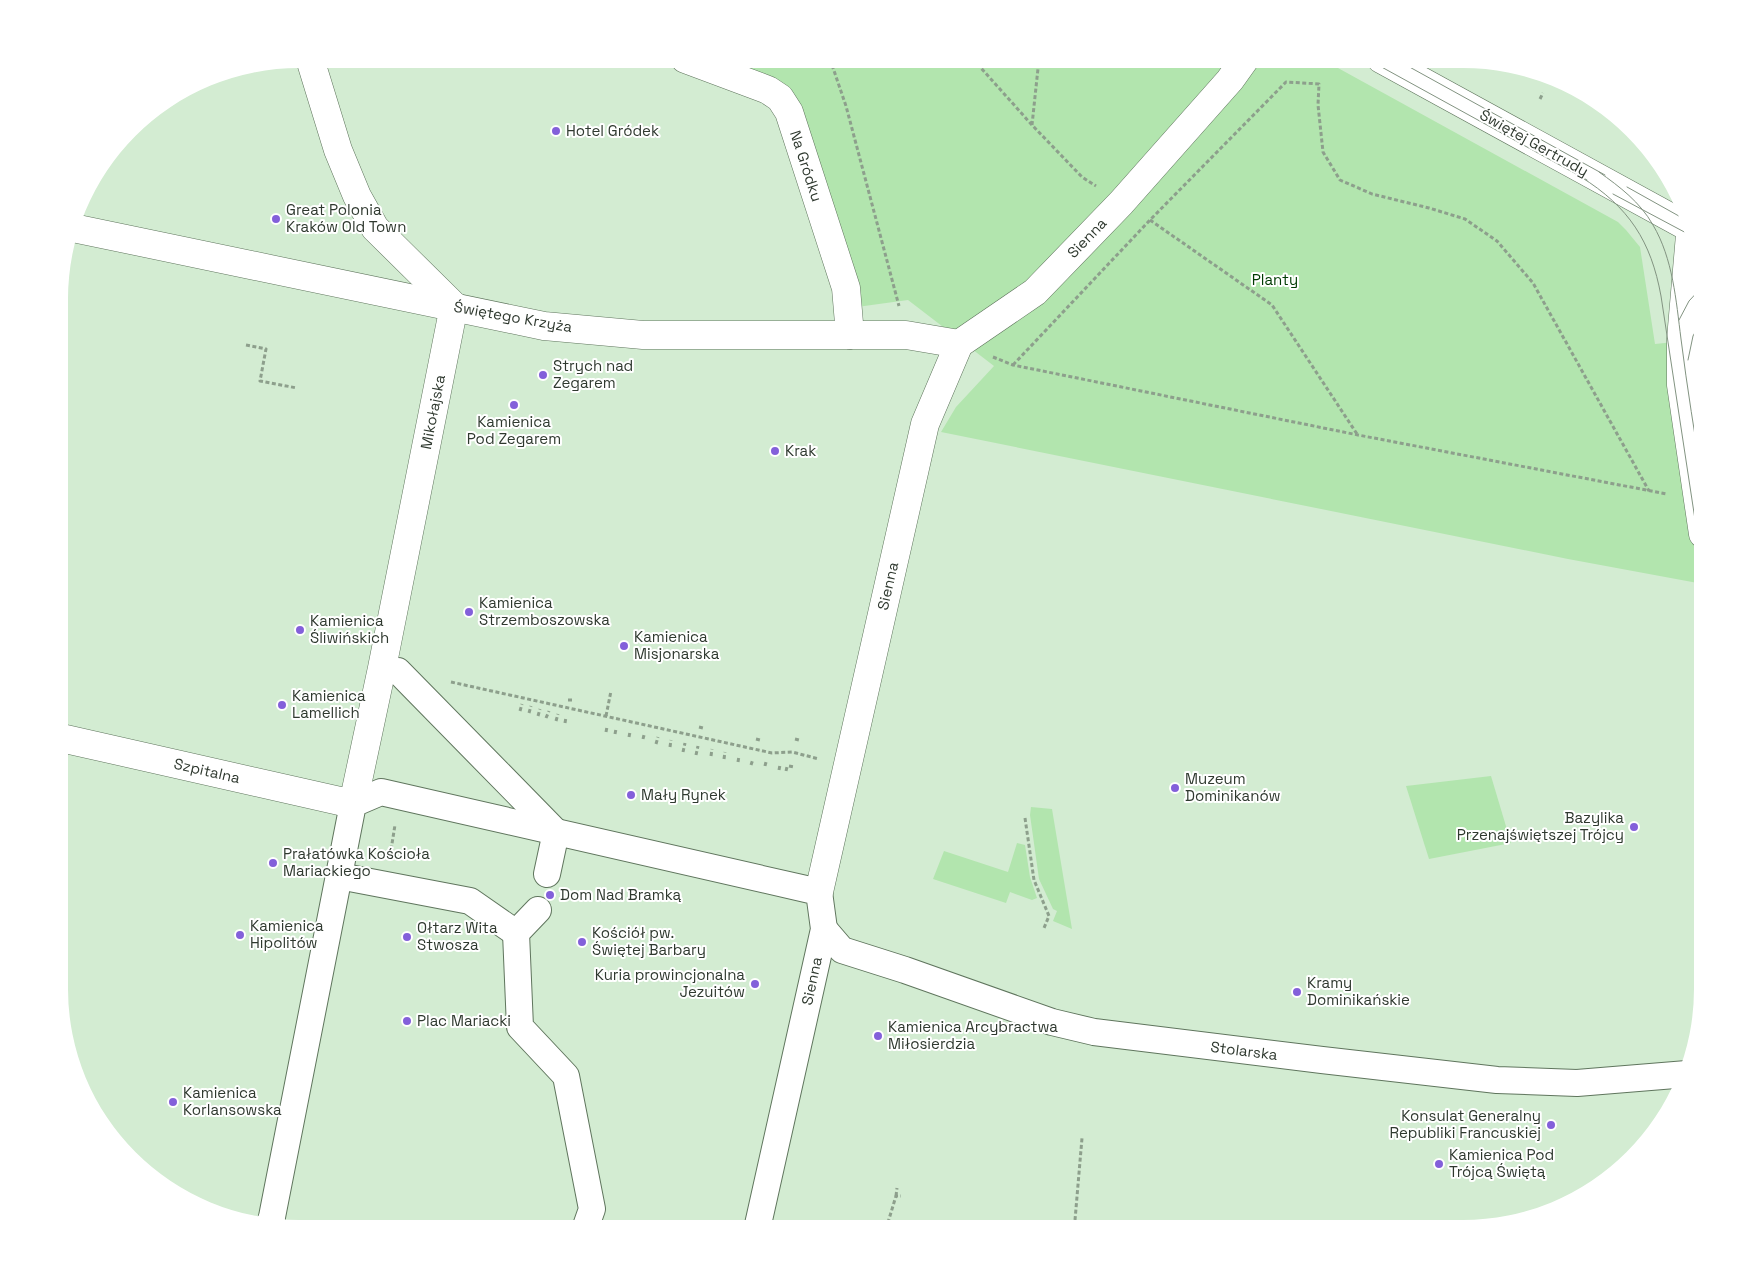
<svg xmlns="http://www.w3.org/2000/svg" width="1762" height="1288" font-family="'Space Grotesk',sans-serif">
<rect width="100%" height="100%" fill="#d3ecd2"/>
<g fill="#b2e5ae">
<path d="M718,59H1281L1293,65C1308,58 1324,63 1338,68L1618,222L1626,230L1640,247L1655,344L1703,339V584L1568,559L941,432L956,407L994,366L908,300L857,307L792,101Z"/>
<path d="M1491,776L1511,843L1429,859L1406,786Z"/>
<path d="M1031,807L1052,809L1072,929L1053,921L1057,911L1053,909L1039,879L1030,815Z"/>
<path d="M1017,843L1025,845L1030,877L1037,898L1032,900L1010,892L1006,903L933,879L944,851L1008,872Z"/>
</g>
<g fill="none" stroke-linecap="round" stroke-linejoin="round">
<g stroke="#5f755d" stroke-width="28">
<g id="pedestrian">
<path d="M398,671L556,832L547,874"/>
<path d="M339,876L470,901L516,933"/>
<path d="M538,910L516,933L520,1027L566,1076L592,1209L585,1229"/>
<path d="M824,929L842,950L905,970L1052,1022L1094,1032L1322,1060L1497,1080L1577,1083L1687,1074"/>
<path d="M271,1222L353,804L381,792L819,892L824,929L757,1229"/>
</g>
</g>
<g stroke="#5f755d" stroke-width="29">
<g id="minor">
<path d="M310,59L338,150L357,196L375,228L454,306"/>
<path d="M685,59L768,90L780,98L789,112L846,288L850,335"/>
<path d="M1381,59L1688,227"/>
<path d="M73,228L544,326L643,335H906L959,344"/>
<path d="M1690,235L1681,339V385L1703,534"/>
<path d="M61,738L353,804L382,668L454,306"/>
<path d="M819,892L925,424L959,344L1035,292L1121,203L1230,80L1245,59"/>
<path d="M271,1222L272,1227"/>
</g>
</g>
<g stroke="#8d9f8c" stroke-width="3" stroke-dasharray="4 2.5" stroke-linecap="butt">
<path d="M830,59L846,106L899,306"/>
<path d="M973,59L1032,125L1082,177L1096,186"/>
<path d="M1540,99L1543,93"/>
<path d="M1032,125L1039,59"/>
<path d="M1150,220L1272,305L1357,434"/>
<path d="M246,345L266,349L260,381L297,388"/>
<path d="M993,357L1013,365L1358,435L1667,494"/>
<path d="M1013,365L1150,220L1286,82L1319,84L1318,105L1323,152L1340,180L1372,194L1429,208L1465,219L1497,241L1533,283L1649,491"/>
<path d="M451,682L772,753L792,752L819,759"/>
<path d="M568,700H572"/>
<path d="M520,711L522,704"/>
<path d="M529,713L531,706"/>
<path d="M538,716L540,709"/>
<path d="M606,716L611,691"/>
<path d="M546,718L549,711"/>
<path d="M556,721L558,714"/>
<path d="M565,723L566,717"/>
<path d="M699,727L703,728"/>
<path d="M606,732L607,727"/>
<path d="M615,734L616,729"/>
<path d="M629,737L630,732"/>
<path d="M643,739L644,735"/>
<path d="M756,739L760,740"/>
<path d="M795,739L799,740"/>
<path d="M656,744L658,737"/>
<path d="M670,747L671,740"/>
<path d="M683,752L685,743"/>
<path d="M696,755L698,746"/>
<path d="M711,756L712,749"/>
<path d="M724,759L725,752"/>
<path d="M738,762L739,756"/>
<path d="M751,765L753,759"/>
<path d="M765,766L766,762"/>
<path d="M789,766L794,767"/>
<path d="M779,770L780,765"/>
<path d="M786,771L787,767"/>
<path d="M1025,818L1034,880L1049,916L1044,928"/>
<path d="M390,856L395,825"/>
<path d="M1699,968L1701,975L1703,974"/>
<path d="M1701,975L1703,980"/>
<path d="M896,1196L897,1188"/>
<path d="M1075,1220L1082,1138"/>
<path d="M886,1229L896,1196H901"/>
</g>
<use href="#pedestrian" stroke="#fff" stroke-width="26"/>
<use href="#minor" stroke="#fff" stroke-width="28"/>
<g stroke="#829381" stroke-width="1">
<path d="M1367,59L1587,180"/>
<path d="M1395,59L1605,175"/>
<path d="M1599,172C1620,187 1640,202 1653,225C1673,259 1676,300 1681,339C1687,387 1695,436 1703,485"/>
<path d="M1581,177C1629,207 1651,241 1661,296L1703,572"/>
<path d="M1627,187L1686,220"/>
<path d="M1613,194L1690,235"/>
<path d="M1679,320L1689,301L1703,286"/>
<path d="M1688,360L1693,336L1703,318"/>
</g>
</g>
<g fill="#8360da" stroke="#fff" stroke-width="2">
<circle cx="556" cy="131" r="5"/>
<circle cx="276" cy="219" r="5"/>
<circle cx="543" cy="375" r="5"/>
<circle cx="514" cy="405" r="5"/>
<circle cx="775" cy="451" r="5"/>
<circle cx="469" cy="612" r="5"/>
<circle cx="300" cy="630" r="5"/>
<circle cx="624" cy="646" r="5"/>
<circle cx="282" cy="705" r="5"/>
<circle cx="1175" cy="788" r="5"/>
<circle cx="631" cy="795" r="5"/>
<circle cx="1634" cy="827" r="5"/>
<circle cx="273" cy="863" r="5"/>
<circle cx="550" cy="895" r="5"/>
<circle cx="240" cy="935" r="5"/>
<circle cx="407" cy="937" r="5"/>
<circle cx="582" cy="942" r="5"/>
<circle cx="755" cy="984" r="5"/>
<circle cx="1297" cy="992" r="5"/>
<circle cx="407" cy="1021" r="5"/>
<circle cx="878" cy="1036" r="5"/>
<circle cx="173" cy="1102" r="5"/>
<circle cx="1551" cy="1125" r="5"/>
<circle cx="1439" cy="1164" r="5"/>
</g>
<g text-anchor="middle" stroke-width="4" stroke-linejoin="round" paint-order="stroke">
<g font-size="15" fill="#2f392f" stroke="#fff" text-anchor="start">
<text x="566" y="136">Hotel Gródek</text>
<text x="286" y="215">Great Polonia<tspan x="286" dy="17">Kraków Old Town</tspan></text>
<text x="553" y="371">Strych nad<tspan x="553" dy="17">Zegarem</tspan></text>
<text x="514" y="427" text-anchor="middle">Kamienica<tspan x="514" dy="17">Pod Zegarem</tspan></text>
<text x="785" y="456">Krak</text>
<text x="479" y="608">Kamienica<tspan x="479" dy="17">Strzemboszowska</tspan></text>
<text x="310" y="626">Kamienica<tspan x="310" dy="17">Śliwińskich</tspan></text>
<text x="634" y="642">Kamienica<tspan x="634" dy="17">Misjonarska</tspan></text>
<text x="292" y="701">Kamienica<tspan x="292" dy="17">Lamellich</tspan></text>
<text x="1185" y="784">Muzeum<tspan x="1185" dy="17">Dominikanów</tspan></text>
<text x="641" y="800">Mały Rynek</text>
<text x="1624" y="823" text-anchor="end">Bazylika<tspan x="1624" dy="17">Przenajświętszej Trójcy</tspan></text>
<text x="283" y="859">Prałatówka Kościoła<tspan x="283" dy="17">Mariackiego</tspan></text>
<text x="560" y="900">Dom Nad Bramką</text>
<text x="250" y="931">Kamienica<tspan x="250" dy="17">Hipolitów</tspan></text>
<text x="417" y="933">Ołtarz Wita<tspan x="417" dy="17">Stwosza</tspan></text>
<text x="592" y="938">Kościół pw.<tspan x="592" dy="17">Świętej Barbary</tspan></text>
<text x="745" y="980" text-anchor="end">Kuria prowincjonalna<tspan x="745" dy="17">Jezuitów</tspan></text>
<text x="1307" y="988">Kramy<tspan x="1307" dy="17">Dominikańskie</tspan></text>
<text x="417" y="1026">Plac Mariacki</text>
<text x="888" y="1032">Kamienica Arcybractwa<tspan x="888" dy="17">Miłosierdzia</tspan></text>
<text x="183" y="1098">Kamienica<tspan x="183" dy="17">Korlansowska</tspan></text>
<text x="1541" y="1121" text-anchor="end">Konsulat Generalny<tspan x="1541" dy="17">Republiki Francuskiej</tspan></text>
<text x="1449" y="1160">Kamienica Pod<tspan x="1449" dy="17">Trójcą Świętą</tspan></text>
</g>
<g font-size="15" fill="#2f392f" stroke="#fff">
<text transform="translate(1534 143) rotate(29)" y="5">Świętej Gertrudy</text>
<text transform="translate(806 166) rotate(72)" y="5">Na Gródku</text>
<text transform="translate(1087 238) rotate(-46)" y="5">Sienna</text>
<text transform="translate(513 317) rotate(10)" y="5">Świętego Krzyża</text>
<text transform="translate(433 412) rotate(-79)" y="5">Mikołajska</text>
<text transform="translate(888 586) rotate(-77)" y="5">Sienna</text>
<text transform="translate(207 771) rotate(13)" y="5">Szpitalna</text>
<text transform="translate(812 981) rotate(-78)" y="5">Sienna</text>
<text transform="translate(1244 1051) rotate(7)" y="5">Stolarska</text>
</g>
<g font-size="15" fill="#003c03" stroke="#fff">
<text x="1275" y="285">Planty</text>
</g>
</g>
<path d="M0 0H1762V1288H0ZM299 68H1463A231 231 0 0 1 1694 299V989A231 231 0 0 1 1463 1220H299A231 231 0 0 1 68 989V299A231 231 0 0 1 299 68Z" fill="#fff" fill-rule="evenodd"/>
</svg>
